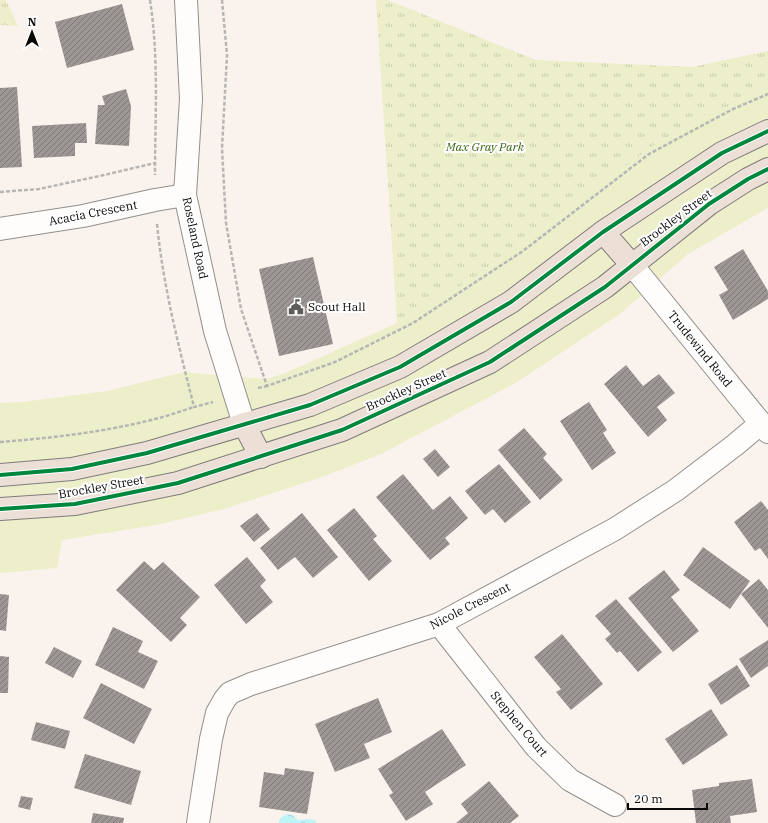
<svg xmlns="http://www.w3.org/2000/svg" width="768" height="823" font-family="'IBM Plex Serif',serif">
<defs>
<pattern id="park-tufts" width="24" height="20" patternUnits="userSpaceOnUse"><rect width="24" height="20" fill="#ecefca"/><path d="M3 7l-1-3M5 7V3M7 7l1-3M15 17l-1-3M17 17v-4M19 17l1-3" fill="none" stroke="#c9ccac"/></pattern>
<pattern id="water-ripples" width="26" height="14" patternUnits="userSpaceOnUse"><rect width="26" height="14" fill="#c0f5f8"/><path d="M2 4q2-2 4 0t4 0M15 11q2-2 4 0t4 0" fill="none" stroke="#a4d1d3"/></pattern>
<pattern id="building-hatch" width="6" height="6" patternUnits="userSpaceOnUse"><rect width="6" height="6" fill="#9c9794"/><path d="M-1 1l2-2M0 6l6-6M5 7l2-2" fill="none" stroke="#7d7977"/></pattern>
</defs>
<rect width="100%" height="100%" fill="#faf3ed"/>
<path fill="#ecefca" d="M768,89V208L688,254L620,314L514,384L381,454L325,476L224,509L156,525L62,540L57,568L0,573V403L22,402L107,391L184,372L266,379L283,374L397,323L467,282L538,232L651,147L715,112Z"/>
<g fill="url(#park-tufts)">
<path d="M0,0H6L18,26L0,25Z"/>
<path d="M376,0H388L536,60L692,67L768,51V89L715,112L651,147L538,232L467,282L397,323Z"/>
</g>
<path fill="url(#water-ripples)" d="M287,814L292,815L298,820L309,819L315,820L316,823H279L280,818Z"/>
<g fill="url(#building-hatch)">
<path d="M122,4L134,50L67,68L55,22Z"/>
<path d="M17,87L22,167L0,168V88Z"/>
<path d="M126,89L131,106L129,146L95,144L98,105H105L102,96Z"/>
<path d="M86,123L87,143H75V156L34,158L32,126Z"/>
<path d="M743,249L768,291V299L733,320L719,295L728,290L714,267Z"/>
<path d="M313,257L333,344L279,356L259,269Z"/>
<path d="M626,365L643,386L659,374L675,393L657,407L667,420L648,437L604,384Z"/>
<path d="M589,402L607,430L603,433L616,453L592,470L560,421Z"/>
<path d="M524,428L547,454L543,458L563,480L540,500L498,450Z"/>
<path d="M435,449L450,467L438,477L423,459Z"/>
<path d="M499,464L531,502L505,523L493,509L485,515L465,491Z"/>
<path d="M403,474L433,510L450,496L468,518L445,538L450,544L430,560L376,497Z"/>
<path d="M761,501L768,510V559L760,548L755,551L734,522Z"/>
<path d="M354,508L377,536L373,539L392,561L369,581L327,530Z"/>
<path d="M257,513L270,529L254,542L240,526Z"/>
<path d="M302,513L338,557L313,578L295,557L278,570L260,548Z"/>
<path d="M703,547L750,581L730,609L683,575Z"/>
<path d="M247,557L266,580L260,586L273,602L246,624L214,585Z"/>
<path d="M144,561L154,570L163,562L200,597L180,618L187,625L171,642L116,590Z"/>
<path d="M664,570L680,590L671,597L699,631L673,652L628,598Z"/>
<path d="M759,579L768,590V628L741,594Z"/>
<path d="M0,594L9,595L6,631L0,630Z"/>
<path d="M616,599L662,652L638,672L620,651L617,653L605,639L611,634L595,616Z"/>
<path d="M113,627L143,641L138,652L158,661L144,689L95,665Z"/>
<path d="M562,634L603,684L571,710L556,692L561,689L534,657Z"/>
<path d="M768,640V666L751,678L739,659Z"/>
<path d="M54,647L82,661L73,678L45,663Z"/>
<path d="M0,656L9,657L8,693H0Z"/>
<path d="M737,665L750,686L721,705L708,684Z"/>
<path d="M101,683L152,709L134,744L83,718Z"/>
<path d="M378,698L392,732L364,744L370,758L335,772L315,724Z"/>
<path d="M711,709L728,735L683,765L665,739Z"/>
<path d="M36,722L70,731L65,749L31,740Z"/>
<path d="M442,729L466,765L425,792L433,804L406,821L389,795L393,793L378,769Z"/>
<path d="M85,754L141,771L131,805L74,788Z"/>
<path d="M285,768L314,772L307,814L259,807L264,772L284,775Z"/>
<path d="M752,779L757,812L730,816L731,823H696L692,790L719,786V783Z"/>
<path d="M489,781L519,816L510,823H456L468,813L461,804Z"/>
<path d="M21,796L33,798L30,810L18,807Z"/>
<path d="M93,813L124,818L123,823H91Z"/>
</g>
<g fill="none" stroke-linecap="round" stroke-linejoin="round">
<g stroke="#928f8c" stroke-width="24">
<g id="minor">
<path d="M186,0L191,99L185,195L215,331L244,424"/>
<path d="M0,229L83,216L155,200L185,195"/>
<path d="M632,265L768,432"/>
<path d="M439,624L536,747L570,780L615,805"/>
<path d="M198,823L211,739L217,713L225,699L230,693L251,684L439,624L615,529L676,490L735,445L760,424"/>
</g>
</g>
<g stroke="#7f7c7a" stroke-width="24">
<g id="major">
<path d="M603,232L632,265"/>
<path d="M244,424L261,457"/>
<path d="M0,475L72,469L147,453L310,405L400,367L511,302L603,232L722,153L768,131"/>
<path d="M0,509L75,504L178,483L342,430L490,362L605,287L709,204L748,179L768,169"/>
</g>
</g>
<g stroke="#b7b6b5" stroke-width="2.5" stroke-dasharray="4 2" stroke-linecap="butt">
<path d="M150,0C159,58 155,117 155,175"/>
<path d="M222,0L227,55L222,148L226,223L241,309L267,386L335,362L413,323L523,251L649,154L733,109L768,94"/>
<path d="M0,192L39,189L104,175L155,163"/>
<path d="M157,224C163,286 179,347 194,407L213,402"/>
<path d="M258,388L267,386"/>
<path d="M0,442C52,438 105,432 155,419C168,416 181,411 194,407"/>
</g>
<use href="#minor" stroke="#fefdfc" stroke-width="22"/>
<use href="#major" stroke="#ecdfd6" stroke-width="22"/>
<g stroke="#fff" stroke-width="6">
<g id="cycleway">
<path d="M0,475L72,469L147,453L310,405L400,367L511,302L603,232L722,153L768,131"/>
<path d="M0,509L75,504L178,483L342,430L490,362L605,287L709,204L748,179L768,169"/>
</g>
</g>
<use href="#cycleway" stroke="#00873e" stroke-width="4"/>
</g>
<defs>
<g id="civic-bare" transform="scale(1.2)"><path d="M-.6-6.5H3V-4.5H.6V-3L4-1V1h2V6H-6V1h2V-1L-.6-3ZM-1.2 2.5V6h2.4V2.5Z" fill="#5e5c59" stroke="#fff" stroke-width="2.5" paint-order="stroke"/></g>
</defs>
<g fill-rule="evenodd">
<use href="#civic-bare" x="296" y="307"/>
</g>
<g text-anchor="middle" stroke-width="4" stroke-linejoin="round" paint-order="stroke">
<g font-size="12" font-style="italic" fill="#3f6616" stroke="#fff">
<text x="485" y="151">Max Gray Park</text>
</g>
<g font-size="12" fill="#0a0a0a" stroke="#fff">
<text transform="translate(93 213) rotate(-11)" y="4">Acacia Crescent</text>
<text transform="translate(676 218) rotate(-37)" y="4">Brockley Street</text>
<text transform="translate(195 238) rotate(78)" y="4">Roseland Road</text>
<text transform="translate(700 349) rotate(51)" y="4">Trudewind Road</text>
<text transform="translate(406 390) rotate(-24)" y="4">Brockley Street</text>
<text transform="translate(101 487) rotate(-10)" y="4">Brockley Street</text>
<text transform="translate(470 606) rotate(-27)" y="4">Nicole Crescent</text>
<text transform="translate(519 724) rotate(50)" y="4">Stephen Court</text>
</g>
<g font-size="12" fill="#0a0a0a" stroke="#fff" text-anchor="start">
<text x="308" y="311">Scout Hall</text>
</g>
</g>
<g transform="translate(32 32)" stroke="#ffffff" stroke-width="3" paint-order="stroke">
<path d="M0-3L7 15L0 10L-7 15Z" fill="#0a0a0a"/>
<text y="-6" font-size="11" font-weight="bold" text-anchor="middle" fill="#0a0a0a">N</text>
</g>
<path d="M628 803v6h79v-6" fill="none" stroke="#0a0a0a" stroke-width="2"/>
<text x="634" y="803" font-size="12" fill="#0a0a0a" stroke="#ffffff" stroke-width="3" paint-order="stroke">20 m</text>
</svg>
